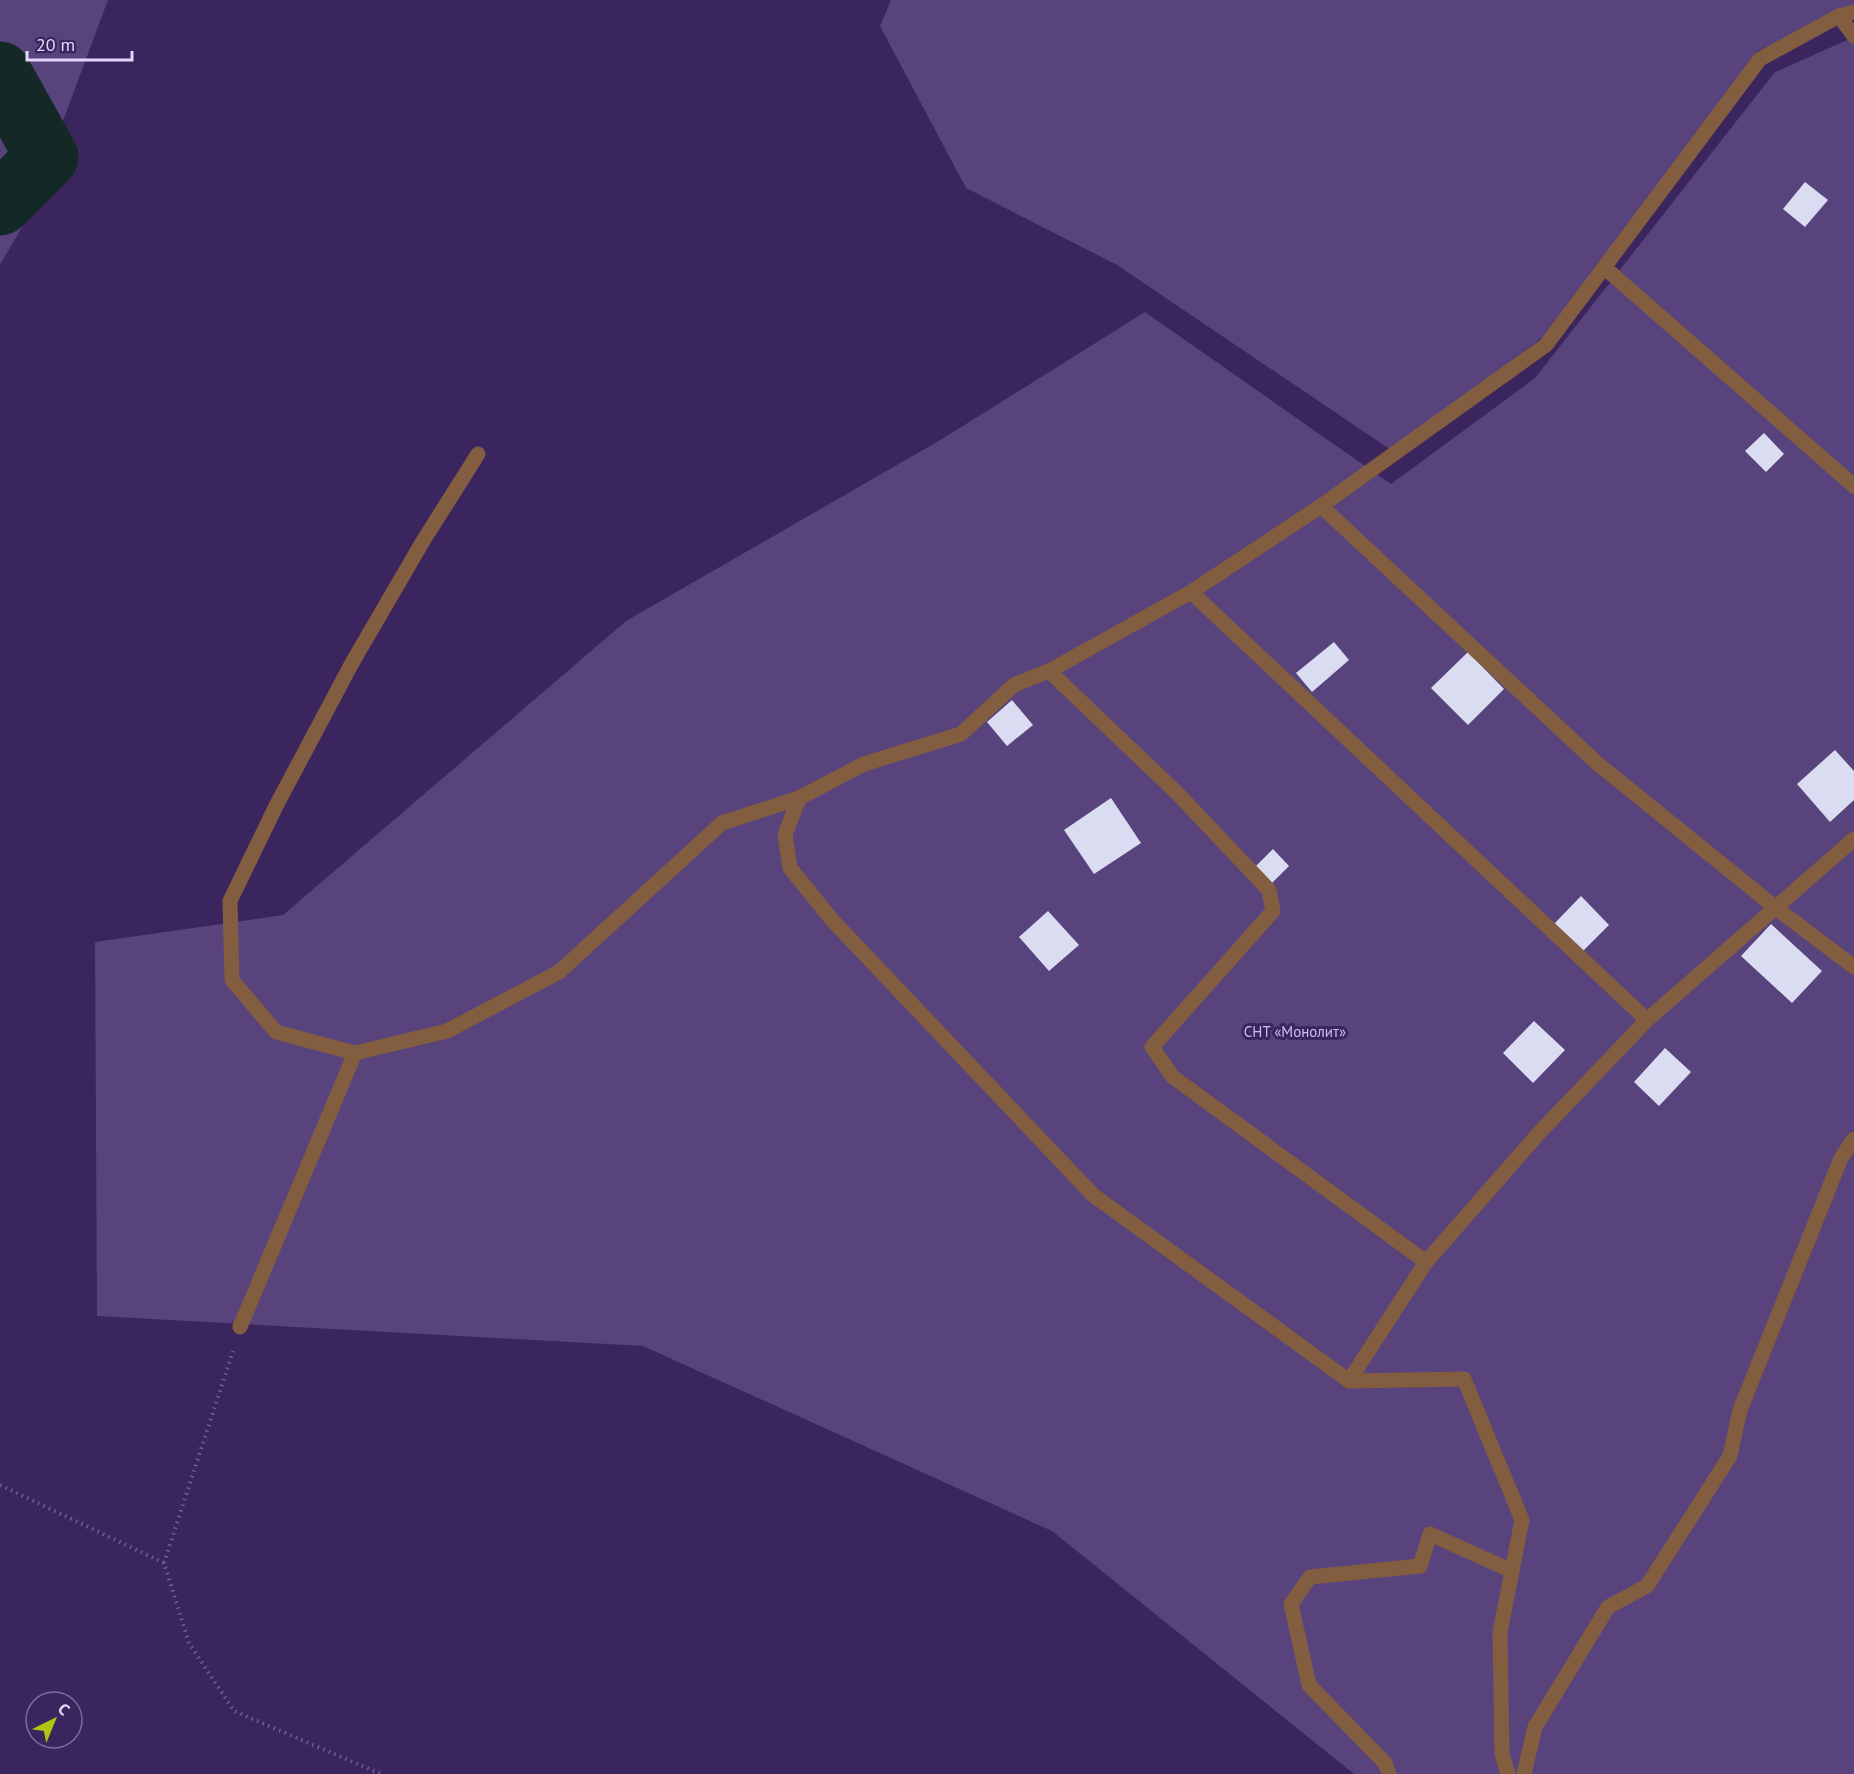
<svg xmlns="http://www.w3.org/2000/svg" width="1854" height="1774" font-family="'PT Sans',sans-serif">
<rect width="100%" height="100%" fill="#3b255e"/>
<g fill="#58437d">
<path d="M0,0H108L26,220L0,265Z"/>
<path d="M891,0H1854V9L1757,51L1543,337L1391,450L1117,265L966,188L880,26Z"/>
<path d="M1854,37V1774H1354L1052,1531L643,1346L97,1316L95,942L283,915L626,621L942,439L1145,312L1391,484L1535,378L1775,72Z"/>
</g>
<g fill="none" stroke-linecap="round" stroke-linejoin="round">
<path stroke="#142925" stroke-width="63" d="M0,73L47,157L0,204"/>
</g>
<g fill="#daddf2">
<path d="M1805,182L1828,200L1805,227L1783,209Z"/>
<path d="M1764,433L1784,454L1766,472L1745,451Z"/>
<path d="M1334,642L1349,660L1312,692L1296,673Z"/>
<path d="M1468,652L1504,689L1468,725L1431,688Z"/>
<path d="M1012,700L1033,725L1007,746L987,722Z"/>
<path d="M1835,750L1854,771V800L1830,822L1797,784Z"/>
<path d="M1111,798L1141,843L1094,874L1064,830Z"/>
<path d="M1273,849L1289,866L1271,884L1254,868Z"/>
<path d="M1581,896L1609,925L1582,952L1554,924Z"/>
<path d="M1048,911L1079,945L1049,971L1019,937Z"/>
<path d="M1771,924L1822,971L1792,1003L1741,956Z"/>
<path d="M1534,1021L1565,1050L1533,1083L1503,1053Z"/>
<path d="M1665,1048L1691,1072L1659,1106L1634,1082Z"/>
</g>
<g fill="none" stroke-linecap="round" stroke-linejoin="round">
<g stroke="#705e90" stroke-width="4" stroke-dasharray="1.5 4.5" stroke-linecap="butt">
<path d="M0,1485L164,1563L189,1643L234,1711L381,1774"/>
<path d="M164,1563L233,1351"/>
</g>
<g stroke="#825d40" stroke-width="15">
<path d="M1839,16L1854,36"/>
<path d="M1605,268L1854,486"/>
<path d="M478,454L423,541L352,663L276,806L230,901L232,980L276,1032L355,1053L447,1031L559,972L722,823L799,798L864,764L961,734L1014,685L1049,671"/>
<path d="M1321,506L1598,764L1776,908L1854,967"/>
<path d="M1191,592L1647,1020"/>
<path d="M799,798L785,835L790,868L833,921L1093,1195L1349,1381L1464,1379L1522,1520L1500,1632L1502,1754L1508,1774"/>
<path d="M1426,1262L1173,1077L1152,1047L1273,911L1269,890L1176,792L1049,671L1191,592L1321,506L1546,345L1760,59L1839,16L1854,12"/>
<path d="M240,1327L355,1053"/>
<path d="M1349,1381L1426,1262L1539,1133L1647,1020L1854,839"/>
<path d="M1389,1774L1385,1763L1309,1685L1291,1604L1310,1577L1420,1566L1430,1534L1512,1571"/>
<path d="M1524,1774L1535,1727L1608,1607L1647,1586L1730,1456L1740,1410L1841,1158L1854,1139"/>
</g>
</g>
<g text-anchor="middle" stroke-width="6" stroke-linejoin="round" paint-order="stroke">
<g font-size="15" fill="#cdbef0" stroke="#3b255e">
<text x="1295" y="1037">СНТ «Монолит»</text>
</g>
</g>
<g transform="translate(54 1720) rotate(43)"><circle r="28" fill="#3b255e" stroke="#7d6c9c" stroke-width="1.5"/>
<path d="M0-4.5L10 22L0 15L-10 22Z" fill="#acc611"/>
<text y="-9" font-size="16" font-weight="bold" text-anchor="middle" fill="#e1d7fa">С</text>
</g>
<path d="M27 51v9h105v-9" fill="none" stroke="#e1d7fa" stroke-width="3"/>
<text x="36" y="51" font-size="18" fill="#e1d7fa" stroke="#3b255e" stroke-width="4.5" paint-order="stroke">20 m</text>
</svg>
